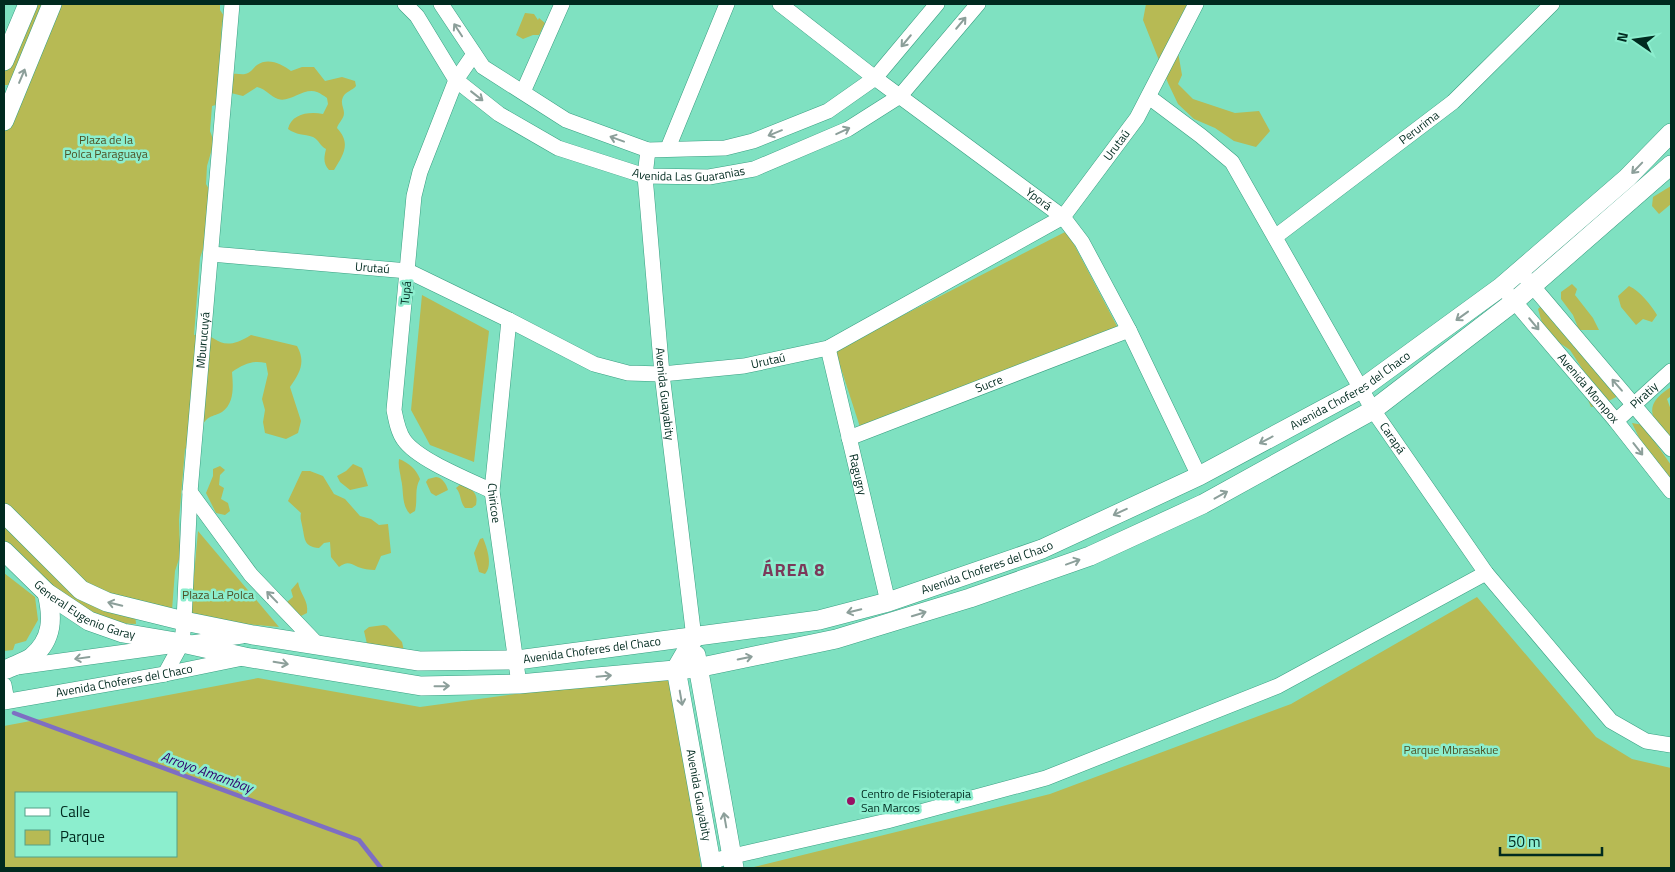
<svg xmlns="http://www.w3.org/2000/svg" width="1675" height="872" font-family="'Titillium Web',sans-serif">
<rect width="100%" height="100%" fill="#7fe1c1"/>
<g fill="#b7ba54" fill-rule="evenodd">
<path d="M29,4H220V10L224,16C218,35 223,57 233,74C237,73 241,75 245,74C251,73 253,68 257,65C268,57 282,64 291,71L302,67H314L325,81L342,77L355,81L356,86C352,91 346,91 343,97C340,103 344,108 344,113C344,119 338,123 337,128C351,143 344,154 334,170H329C323,163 324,158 326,149C320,146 319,140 313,137C304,134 296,135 288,129C291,114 309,111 323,114L328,104L327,98C324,96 320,93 317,92C304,87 290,103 278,99C270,96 266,89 257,87L243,96L231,93L223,103L212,106L210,131L214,142L207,166L206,184L213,196L203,249L200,258L194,335C218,329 216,357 251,335L297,346C306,362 300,373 290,387L301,421L298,433L286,439L265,433L263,422L265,410L262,399L268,374L266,363C252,360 244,364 232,372C233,385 235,403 222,412C214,417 210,414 203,424C196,434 195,443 185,449L179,520L180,556L175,571L172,610L134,602L136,624L113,623L91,616L29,567L15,549L4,540V108L16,85H4V47Z"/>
<path d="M1146,4H1187L1178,52L1182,75L1178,84L1193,99L1235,113L1259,111L1270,131L1256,147L1234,141L1215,128L1194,119L1178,104L1168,83L1143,20Z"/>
<path d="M525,13L534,14L538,20L539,18L545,23L539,35H533L523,39L516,35Z"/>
<path d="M1671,186V204L1659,214L1652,206L1653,197Z"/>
<path d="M1067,231L1118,328L860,427L835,350Z"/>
<path d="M1572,284L1577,289L1575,295L1593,318L1599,330H1579L1573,315L1561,299V292Z"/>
<path d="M1629,286C1640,291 1651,305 1657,315L1652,322L1643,319L1636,325L1621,307L1618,296Z"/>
<path d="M422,295L489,331L474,462L430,445L411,410Z"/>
<path d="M1544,303L1620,395L1599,406L1591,407L1586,395L1585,373L1570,350L1554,339L1542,323L1538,309Z"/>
<path d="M1671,387V396L1667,399L1671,410V444C1654,420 1639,407 1671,387Z"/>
<path d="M1632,423L1643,425L1671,465V491L1654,469Z"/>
<path d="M399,459C409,463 416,469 420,479C414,489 418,500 415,511L410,514C401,505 404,490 401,479C400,471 398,467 399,459Z"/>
<path d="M353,464L362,468L368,486L350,490L340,482L337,476L346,471Z"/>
<path d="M220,466L225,470L220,475L219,485L224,488L221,499L228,503L230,511L225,515L216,513L206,493L213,476V469Z"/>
<path d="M302,471H310L323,476L334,494L345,499L360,516L371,519L379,525L388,524L391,553L381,556L375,570C369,570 363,569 358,567C350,563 347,561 339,567L331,557L330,542L324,543L319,548C303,547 305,538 302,525C301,520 300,518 301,513L288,501Z"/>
<path d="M436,477C443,478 446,484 448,490L436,496L431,493L426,482L428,479Z"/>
<path d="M462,483C471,489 479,493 476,505L472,508H465C459,500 462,495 456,488Z"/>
<path d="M198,531L279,627L190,619Z"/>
<path d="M483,538C487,548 493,565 485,574L479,572L474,553L480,539Z"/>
<path d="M4,573L35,597L38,620L26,641L15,644L13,650L4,651Z"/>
<path d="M298,582C300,594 309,601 307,613L299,617L287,602L293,597L291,590Z"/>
<path d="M1477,597L1596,737L1632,759L1671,768V868H750L1050,794L1291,704Z"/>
<path d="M384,625L387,626L402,642L404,651L367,644L364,631L369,627Z"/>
<path d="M676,672L701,868H4V726L258,678L420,707ZM16,793H176V856H16Z"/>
</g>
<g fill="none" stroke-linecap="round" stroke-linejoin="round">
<path stroke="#7e6ec3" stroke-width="4.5" d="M14,713L359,840L381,868"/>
<g stroke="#399f82" stroke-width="16">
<g id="minor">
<path id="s1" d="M405,4L417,16L456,80L499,114L558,148L645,176L709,177L754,169L848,129L900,96L978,4"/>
<path d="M441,4L483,67L566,120L648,150L725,148L753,141L828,111L875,78L937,4"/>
<path id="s2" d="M780,4L875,78L1063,217L1082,242L1129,330L1199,476"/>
<path d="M474,54L456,80L420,172L414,196L394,410C396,420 398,432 404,440C418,460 469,480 492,491"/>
<path d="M523,92L562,4"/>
<path id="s3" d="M1149,97L1201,136L1232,162L1373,410L1486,573L1611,721L1646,741L1671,745"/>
<path d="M668,148L727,4"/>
<path id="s4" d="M648,150L645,176L662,374L694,638"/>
<path id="s5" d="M1275,237L1453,102L1552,4"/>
<path id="s6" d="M211,254L408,271L509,320L594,364L628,373L662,374L744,366L828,348L1063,217L1137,118L1196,4"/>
<path d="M1525,277L1671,449"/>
<path id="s7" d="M1508,294L1616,421L1671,491"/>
<path id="s8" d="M509,320L492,491L519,684"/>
<path id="s9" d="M828,348L888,602"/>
<path id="s10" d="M1616,421L1671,371"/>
<path id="s11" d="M849,438L1129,330"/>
<path d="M190,492L251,575L318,645"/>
<path d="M17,667L242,636"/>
<path id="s12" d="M165,674L182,643L184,621L190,492L232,4"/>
<path d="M4,685L7,701"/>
<path id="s13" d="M4,702L165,674L243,658"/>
<path d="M711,861L887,821L1046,778L1278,686L1486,573"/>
</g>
</g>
<g stroke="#399f82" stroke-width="20">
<g id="tertiary">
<path d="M4,61L28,4"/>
<path d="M4,121L52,4"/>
<path id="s14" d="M4,513L81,590L107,602L184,621L253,635L419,661L517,660L819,620L888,602L1042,549L1199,476L1361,389L1501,287L1627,178L1671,133"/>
<path id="s15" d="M4,551L47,593L89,621L123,633L182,643L245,657L421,686L519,684L697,668L836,639L970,598L1090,556L1203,504L1373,410L1515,301L1671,165"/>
<path id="s16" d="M694,638L676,669L712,868"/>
<path d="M696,655L734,868"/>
<path d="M7,669C15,665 25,662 32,657C53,639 53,618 47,593"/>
</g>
</g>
<use href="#minor" stroke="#fff" stroke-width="15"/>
<use href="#tertiary" stroke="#fff" stroke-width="19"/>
</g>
<defs><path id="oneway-shaft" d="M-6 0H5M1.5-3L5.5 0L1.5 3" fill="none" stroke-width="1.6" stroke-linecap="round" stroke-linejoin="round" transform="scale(1.25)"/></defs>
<g stroke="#8c9f9a">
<use href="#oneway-shaft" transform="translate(961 23) rotate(-50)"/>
<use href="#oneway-shaft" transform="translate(458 30) rotate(-123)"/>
<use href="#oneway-shaft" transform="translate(906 41) rotate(130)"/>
<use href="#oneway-shaft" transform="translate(22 76) rotate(-67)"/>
<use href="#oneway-shaft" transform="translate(477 96) rotate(38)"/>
<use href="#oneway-shaft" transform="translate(843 131) rotate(-25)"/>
<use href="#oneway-shaft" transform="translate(775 133) rotate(158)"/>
<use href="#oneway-shaft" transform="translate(617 139) rotate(-160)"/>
<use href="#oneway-shaft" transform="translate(1637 168) rotate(134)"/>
<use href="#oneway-shaft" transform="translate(1462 316) rotate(144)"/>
<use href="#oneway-shaft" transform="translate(1534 324) rotate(50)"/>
<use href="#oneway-shaft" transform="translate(1617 385) rotate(-131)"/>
<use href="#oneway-shaft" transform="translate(1266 440) rotate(152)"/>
<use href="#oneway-shaft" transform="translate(1638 449) rotate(52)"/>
<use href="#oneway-shaft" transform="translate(1221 495) rotate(-29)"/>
<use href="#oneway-shaft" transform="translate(1120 512) rotate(155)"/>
<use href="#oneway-shaft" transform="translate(1073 562) rotate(-20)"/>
<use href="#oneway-shaft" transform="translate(272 597) rotate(-134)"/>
<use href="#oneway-shaft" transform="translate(115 604) rotate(-166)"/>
<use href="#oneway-shaft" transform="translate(854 611) rotate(166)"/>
<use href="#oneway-shaft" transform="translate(919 614) rotate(-17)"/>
<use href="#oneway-shaft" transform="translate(82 658) rotate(172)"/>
<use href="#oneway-shaft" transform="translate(745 658) rotate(-12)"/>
<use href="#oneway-shaft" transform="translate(281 663) rotate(9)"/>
<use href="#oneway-shaft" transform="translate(604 676) rotate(-5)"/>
<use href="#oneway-shaft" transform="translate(442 686) rotate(-1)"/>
<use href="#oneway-shaft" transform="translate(681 698) rotate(80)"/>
<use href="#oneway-shaft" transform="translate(725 820) rotate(-100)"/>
</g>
<circle fill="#991063" stroke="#8ceece" stroke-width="2" cx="851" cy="801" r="5"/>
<g text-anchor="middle" stroke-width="5" stroke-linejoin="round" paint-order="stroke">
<g font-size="12" fill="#002a1f" stroke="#8ceece">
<text dy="4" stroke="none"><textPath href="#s5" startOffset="181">Perurima</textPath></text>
<text dy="4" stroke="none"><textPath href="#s6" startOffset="1002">Urutaú</textPath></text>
<text dy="4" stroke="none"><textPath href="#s1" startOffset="350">Avenida Las Guaranias</textPath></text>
<text dy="4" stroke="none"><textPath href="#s2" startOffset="324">Yporá</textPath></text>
<text dy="4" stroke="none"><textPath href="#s6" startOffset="162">Urutaú</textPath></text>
<text transform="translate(406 293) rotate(-84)" y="4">Tupá</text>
<text dy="4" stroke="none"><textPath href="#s12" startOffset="339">Mburucuyá</textPath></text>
<text dy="4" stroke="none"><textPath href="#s6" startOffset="582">Urutaú</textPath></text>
<text dy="4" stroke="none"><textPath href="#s11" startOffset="150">Sucre</textPath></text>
<text dy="4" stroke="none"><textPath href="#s7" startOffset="124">Avenida Mompox</textPath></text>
<text dy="4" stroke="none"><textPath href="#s14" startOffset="1439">Avenida Choferes del Chaco</textPath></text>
<text dy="4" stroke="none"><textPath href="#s4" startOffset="245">Avenida Guayabity</textPath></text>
<text dy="4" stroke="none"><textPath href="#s10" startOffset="38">Piratiy</textPath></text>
<text dy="4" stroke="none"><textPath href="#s3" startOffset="425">Carapá</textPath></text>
<text dy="4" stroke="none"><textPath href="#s9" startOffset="130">Ragugry</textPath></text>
<text dy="4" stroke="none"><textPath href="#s8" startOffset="184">Chiricoe</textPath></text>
<text dy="4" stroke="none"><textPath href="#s14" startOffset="1034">Avenida Choferes del Chaco</textPath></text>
<text dy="4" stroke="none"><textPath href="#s15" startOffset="102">General Eugenio Garay</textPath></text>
<text dy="4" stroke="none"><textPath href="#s14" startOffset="629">Avenida Choferes del Chaco</textPath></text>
<text dy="4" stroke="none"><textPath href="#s13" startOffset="122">Avenida Choferes del Chaco</textPath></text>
<text dy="4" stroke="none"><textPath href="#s16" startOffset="164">Avenida Guayabity</textPath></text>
</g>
<g font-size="12" fill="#4e5025" stroke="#8ceece">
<text x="106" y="144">Plaza de la<tspan x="106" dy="14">Polca Paraguaya</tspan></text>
<text x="218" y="599">Plaza La Polca</text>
<text x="1451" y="754">Parque Mbrasakue</text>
</g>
<g font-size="12" fill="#002a1f" stroke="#8ceece" text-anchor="start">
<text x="861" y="798">Centro de Fisioterapia<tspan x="861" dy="14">San Marcos</tspan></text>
</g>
<g font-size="14" font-style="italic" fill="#2f016e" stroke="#8ceece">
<text transform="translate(207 772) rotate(20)" y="5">Arroyo Amambay</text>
</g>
<g font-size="18" font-weight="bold" letter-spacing="1" fill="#7b395a" stroke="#8ceece">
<text x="794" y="576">ÁREA 8</text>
</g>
</g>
<rect width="1675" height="872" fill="none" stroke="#002a1f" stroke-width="10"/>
<rect x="15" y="792" width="162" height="65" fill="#8ceece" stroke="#54a088"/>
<rect x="25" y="808" width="25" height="8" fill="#ffffff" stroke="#54a088"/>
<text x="60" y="817" font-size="15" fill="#002a1f">Calle</text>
<rect x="25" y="830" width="25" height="15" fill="#b7ba54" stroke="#54a088"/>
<text x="60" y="842" font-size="15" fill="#002a1f">Parque</text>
<g transform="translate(1635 40) rotate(283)" stroke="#8ceece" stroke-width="4" paint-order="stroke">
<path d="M0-4L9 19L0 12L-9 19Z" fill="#002a1f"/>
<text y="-8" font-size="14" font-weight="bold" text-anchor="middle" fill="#002a1f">N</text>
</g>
<path d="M1500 847v8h102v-8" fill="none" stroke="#002a1f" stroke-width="2.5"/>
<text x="1508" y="847" font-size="15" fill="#002a1f" stroke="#8ceece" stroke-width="4" paint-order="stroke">50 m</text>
</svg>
